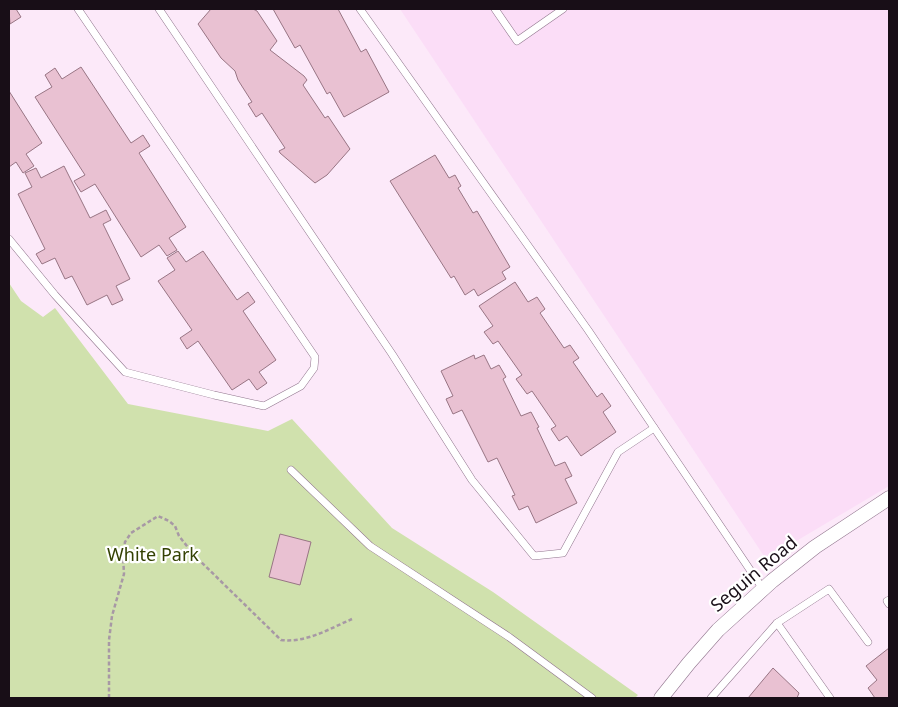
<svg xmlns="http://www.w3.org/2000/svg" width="898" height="707" font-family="'Noto Sans',sans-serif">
<rect width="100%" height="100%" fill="#fce9f9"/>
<path fill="#fbddf7" d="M400,9H889V486L766,559Z"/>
<path fill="#d0e1ad" d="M9,283L21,301L43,317L55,308L128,404L268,431L292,419L392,528L493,592L638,695L635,698H9Z"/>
<g fill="#e9c1d2" stroke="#987584">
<path d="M9,9H16L21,17L10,24Z"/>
<path d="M211,9H253L257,11L277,41L270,50L304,76L307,80L303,85L325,118L328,116L350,149L327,175L315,183L280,153L279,151L285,148L262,113L256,117L248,104L252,102L238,80L235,71L221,58L198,24Z"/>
<path d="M273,9H338L361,52L366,49L389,92L344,117L330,92L327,94L300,45L295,48Z"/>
<path d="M81,67L131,143L143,135L150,146L139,153L186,227L169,238L177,250L167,256L159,245L141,257L95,184L81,192L74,181L85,175L35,97L52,87L45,75L55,68L62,79Z"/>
<path d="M9,91L42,143L26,154L34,166L23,173L16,162L9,167Z"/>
<path d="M435,155L449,178L455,175L461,186L458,188L473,213L477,211L510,267L502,272L506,279L478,296L474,289L465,295L454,276L451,278L390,181Z"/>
<path d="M64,166L90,218L106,210L111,220L103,224L130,279L116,286L123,300L112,305L107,295L87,305L72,276L65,279L55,258L42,264L36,254L45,249L18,194L32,187L25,173L36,168L41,178Z"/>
<path d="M178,251L186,262L203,251L237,300L248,292L255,302L243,311L276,360L259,372L267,383L257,390L249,379L232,390L198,341L187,349L180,338L192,330L158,281L175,270L167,258Z"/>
<path d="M515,282L528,302L537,297L545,309L540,313L564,348L570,345L579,358L573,362L597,397L602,393L611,406L603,412L616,432L581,456L567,436L559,441L551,429L556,426L532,391L527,394L516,379L522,375L498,341L493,344L484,332L493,326L479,306Z"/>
<path d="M474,355L475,359L484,355L491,369L499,365L506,377L503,379L521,416L531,412L539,427L537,428L555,466L565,462L572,476L565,479L577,503L536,523L528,506L519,510L512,496L515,495L497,458L488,462L462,410L453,414L446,399L453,396L441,371Z"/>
<path d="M280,534L311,542L300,585L269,577Z"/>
<path d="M889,648V698H875L868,688L877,680L866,666Z"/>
<path d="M773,668L799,693L797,698H748Z"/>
</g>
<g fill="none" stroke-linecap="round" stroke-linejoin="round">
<g stroke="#90758d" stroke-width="8">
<g id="lane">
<path d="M159,9L392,354L472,480L534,556L563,553L618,452L654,428"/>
<path d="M360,9L588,330L763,589"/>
<path d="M495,9L517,41L563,9"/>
<path d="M9,239L55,295L125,372L214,395L264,406L301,386L314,368L315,357L78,9"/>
<path d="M291,470L370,546L509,637L592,698"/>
<path d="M889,600L887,601L889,604"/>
<path d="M777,623L830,698"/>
<path d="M711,698L777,623L829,589L868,642"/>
</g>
</g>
<g stroke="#90758d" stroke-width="15">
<path id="street" d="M661,698L689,663L718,630L772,581L815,547L889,498"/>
</g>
<path stroke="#a798a5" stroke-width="2.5" stroke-dasharray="4 2.5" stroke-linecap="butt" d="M109,698V640L112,616L124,574L123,555L125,542L131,533L158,516L169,521L175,526L179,536L194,555L281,640C306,643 329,629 352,619"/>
<use href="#lane" stroke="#fff" stroke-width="7"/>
<use href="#street" stroke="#fff" stroke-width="14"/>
</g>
<g text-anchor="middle" stroke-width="4.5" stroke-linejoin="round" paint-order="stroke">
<g font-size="18" fill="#334102" stroke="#fff">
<text x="153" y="561">White Park</text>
</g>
<g font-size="18" fill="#180e17" stroke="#fff">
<text transform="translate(754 574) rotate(-40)" y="6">Seguin Road</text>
</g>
</g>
<rect width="898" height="707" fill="none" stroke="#180e17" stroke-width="20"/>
</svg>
